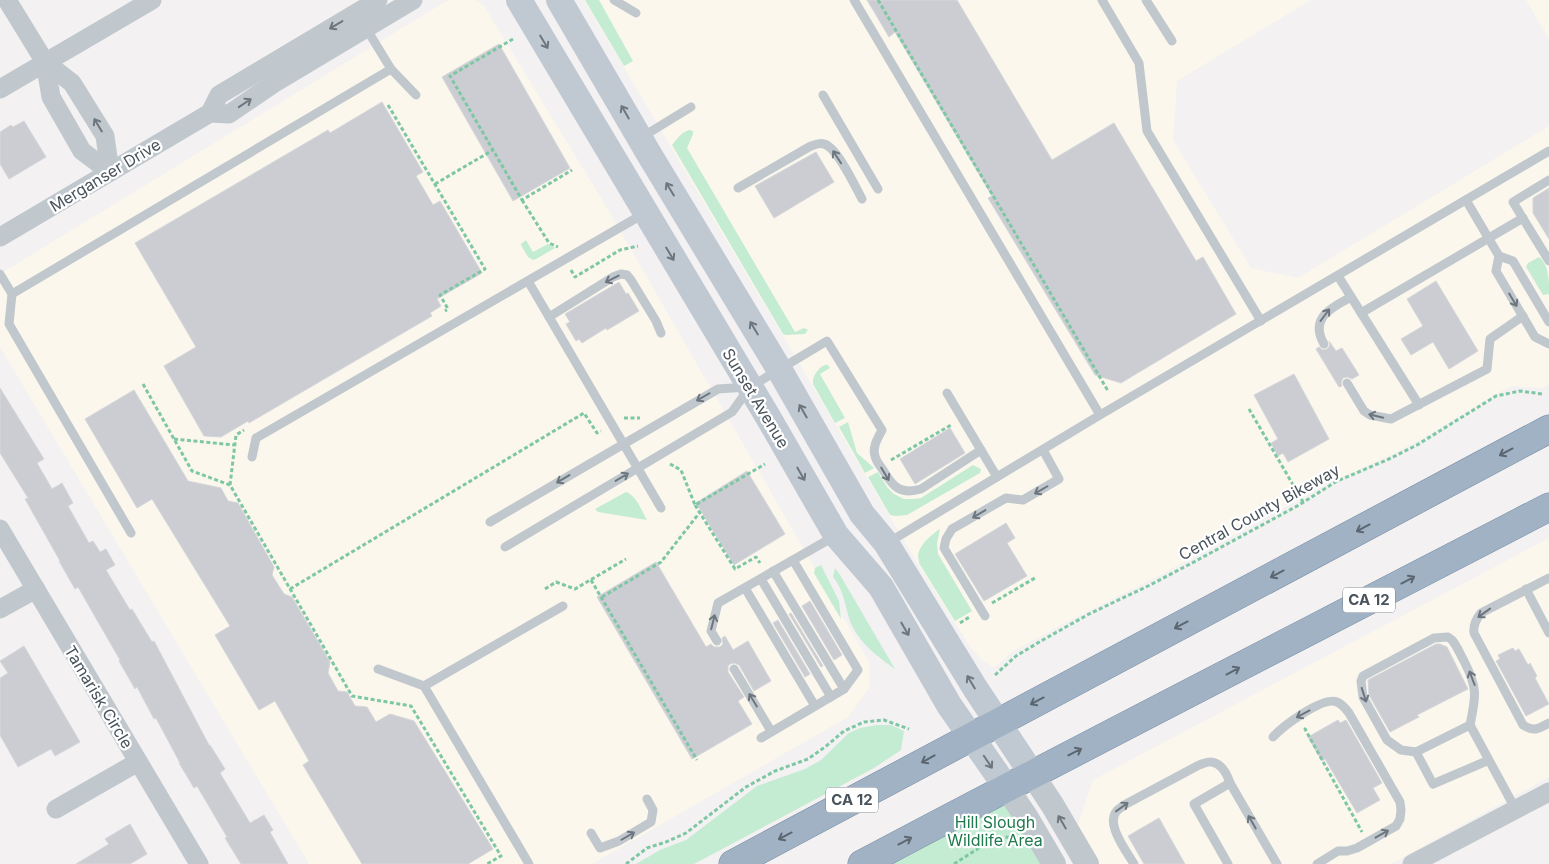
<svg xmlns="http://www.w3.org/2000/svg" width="1549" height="864" font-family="Inter,sans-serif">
<rect width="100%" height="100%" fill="#f3f1f1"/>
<g fill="#fbf7ec">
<path d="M448,0H475L484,6L604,203L869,662L870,687L848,717L592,864H309L0,347V274Z"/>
<path d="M584,0H1311L1177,81L1173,140L1251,268L1298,278L1549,126V384L1542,388L1512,386L1496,394L1428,435L1393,454L1323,486L1304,497L1162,574L1077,617L1013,651L994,668L980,658L969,645L918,564Z"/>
<path d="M1526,0H1549V39Z"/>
<path d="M1549,538V777L1391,864H1096L1076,830L1093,780Z"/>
</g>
<g fill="#c3ecd3">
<path d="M585,0H599L633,61L624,66Z"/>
<path d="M690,130L693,131V134L687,148L795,332L804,328L808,330L805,334L786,335L783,334L672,145C677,139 682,131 690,130Z"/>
<path d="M526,240L533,252L548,244L555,248L536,259L533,260L528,257L521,245V244Z"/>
<path d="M1539,257C1549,265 1549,281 1549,294L1543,295L1526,267L1528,263Z"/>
<path d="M825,365H828L830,368L820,374L845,418L835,423L813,384C812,376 818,368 825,365Z"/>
<path d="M848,422L857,453L874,468L865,473L839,427Z"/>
<path d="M973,465L981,469L980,473L907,515L896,516L890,515L868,477L878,472L887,487L894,494L904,499H913L921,498Z"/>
<path d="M626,492C637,496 641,510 647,520L598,512L595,509Z"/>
<path d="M940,529L937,543L938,554L972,611L955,621L919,563C919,560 918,557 918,555C920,544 932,534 940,529Z"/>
<path d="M821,565L839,601L841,619L814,573L815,568Z"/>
<path d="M835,568L840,575L895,669C877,656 859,643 850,621C845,606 844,590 833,577Z"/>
<path d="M877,725H891L904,731L901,750L874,768L694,864H636L660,850L686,840L757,786L805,769L821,760L849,733L860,728Z"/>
<path d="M1006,787L1054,864H862Z"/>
</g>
<g fill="#cbcdd2" stroke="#d5d7db">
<path d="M867,0H957L1052,160L1114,123L1196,261L1203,257L1236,314L1121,383L1095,375L988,198L992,196L895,32L889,37Z"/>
<path d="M499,44L570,168L513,201L442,77Z"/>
<path d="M382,102L423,172L416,176L433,205L440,201L482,273L437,299L441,306L430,313L432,316L249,423L248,421L221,437L204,436L164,366L196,347L135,243L328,130L330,133Z"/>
<path d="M24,121L46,157L9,179L0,164V132L11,125L13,127Z"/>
<path d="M816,152L834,182L774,218L755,186Z"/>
<path d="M1549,188V239L1533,213V198Z"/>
<path d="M1436,281L1478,351L1449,369L1433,342L1411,355L1401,339L1423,326L1407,299Z"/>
<path d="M619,282L626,294L628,293L639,311L607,330L606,328L582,343L579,339L576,341L566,324L570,322L565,314Z"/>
<path d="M1329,341L1336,351L1342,348L1359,375L1352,379L1347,377L1343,378L1341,383L1342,386L1339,387L1316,349L1319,347L1323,350L1327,349L1330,345Z"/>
<path d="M1294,374L1329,439L1288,462L1283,453L1278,456L1271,443L1278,439L1254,395Z"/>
<path d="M0,388L44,459L37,463L52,489L62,483L73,503L68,506L89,543L93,541L100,552L106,549L115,565L106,570L130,610L132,609L152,642L154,641L209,745H210L225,769L220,773L250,823L264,815L273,830L270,832L288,864H241L225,838L227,837L197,786L194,788L179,763H180L156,718L154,719L137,687L135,689L119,661L120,660L78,587L75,589L59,561H60L25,499L28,498L0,453Z"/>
<path d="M134,390L188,481L221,488L228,501L238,503L274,567L272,575L284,594L292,597L330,662L328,673L338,691L347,692L355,706L367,707L376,722L390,714L414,721L493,849L468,864H362L303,765L309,761L275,701L259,710L215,635L230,626L152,499L137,508L85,419Z"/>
<path d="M950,428L965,453L915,484L900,459Z"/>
<path d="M747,471L785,534L734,565L696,503Z"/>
<path d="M1006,523L1015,538L1007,543L1027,576L984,601L955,554Z"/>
<path d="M656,562L706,647L711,644L714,647H720L723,644L722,638L725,636L733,650L748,641L771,681L754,691L739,665L734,663L730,664L728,666V672L744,697L738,701L752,724L692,759L597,597Z"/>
<path d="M810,601L842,655L834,660L802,606Z"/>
<path d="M791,613L823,666L821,667L789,614Z"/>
<path d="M778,620L810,674L805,677L773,623Z"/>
<path d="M1436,644H1440L1447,647L1468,689L1417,715L1419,717L1390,732L1369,695L1368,680Z"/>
<path d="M24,646L80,742L55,756L51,749L18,767L0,735V678L8,673L0,661Z"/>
<path d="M1513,648L1515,651L1519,649L1528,665L1530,663L1537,676L1535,678L1549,704L1526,716L1496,661L1500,659L1498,655Z"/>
<path d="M1338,720L1340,723L1346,720L1382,783L1373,788L1380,800L1357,813L1325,759L1322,761L1308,737Z"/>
<path d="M1159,818L1185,864H1144L1128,836Z"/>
<path d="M130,824L147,854L130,864H76L109,844L105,839Z"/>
</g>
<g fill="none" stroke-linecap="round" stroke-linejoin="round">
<g stroke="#788ea6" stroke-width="29">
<g id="trunk">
<path d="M733,864L1549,429"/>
<path d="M862,864C1090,743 1320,626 1549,507"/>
</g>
</g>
<g stroke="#7ec7a4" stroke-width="3" stroke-dasharray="4 2.5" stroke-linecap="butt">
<path d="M878,0L1108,391"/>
<path d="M513,39L450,76L522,200L572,170"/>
<path d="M388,105L485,269L440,295L448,309L445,311"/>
<path d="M435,184L493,150"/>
<path d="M522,200L549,243L558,247"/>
<path d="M571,270L575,277L620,250L638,246"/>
<path d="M143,384L192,471L230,485L352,696L411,706L501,856L487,864"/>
<path d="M1249,409L1303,502"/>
<path d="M624,418H640"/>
<path d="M174,439L234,445"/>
<path d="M891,460L951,425"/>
<path d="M670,464L681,470L695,505L765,464"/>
<path d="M230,485L236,435L244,430"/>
<path d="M695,505L735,569L756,557L760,563"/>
<path d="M591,580L697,760"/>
<path d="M290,589L584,413L597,433L601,431"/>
<path d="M545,589L556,582L575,589L626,559"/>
<path d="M602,597L661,562L700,512"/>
<path d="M992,603L1035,578"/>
<path d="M960,623L971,616"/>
<path d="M995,675L1016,656L1041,641L1089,614L1148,586L1192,563L1299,505L1337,481L1387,460L1417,445L1496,396L1520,391L1542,394"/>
<path d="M1306,728L1305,729L1362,832"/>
<path d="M626,864L647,848L666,842L686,833L746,787L775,771L808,759L825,747L844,731L864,722L884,720L909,729"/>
<path d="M954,864L982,846L1005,837L1014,838"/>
</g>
<g stroke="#c0c8ce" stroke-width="9">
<path d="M614,0L636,13"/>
<path d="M854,0L1100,415"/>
<path d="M1102,0L1139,63L1147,131L1261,321"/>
<path d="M1146,0L1172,41"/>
<path d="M366,28L391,69L416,95"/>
<path d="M823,95L878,189"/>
<path d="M642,137L691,107"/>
<path d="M1549,180L1513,202L1549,261"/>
<path d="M738,188L809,147C814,145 819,142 824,144C837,147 855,186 862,199"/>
<path d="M1466,200L1499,256L1496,271L1535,337L1549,344"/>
<path d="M1499,256L1513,261L1549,322"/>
<path d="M0,274L12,294L9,324L131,533"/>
<path d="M1338,276L1419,405"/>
<path d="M528,281L661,508"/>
<path d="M12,294L391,69"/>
<path d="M1361,313L1523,218"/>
<path d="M549,317L613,277L621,274L627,275L631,280L656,321L661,333"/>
<path d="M1324,344C1309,318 1332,307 1351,297"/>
<path d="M1347,383L1364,411L1370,415L1391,419L1487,369L1490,339L1523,316"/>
<path d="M947,393L997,477"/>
<path d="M252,457L256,438L645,213"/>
<path d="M490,522L718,389L747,387"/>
<path d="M889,542L1100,415L1549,151"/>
<path d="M505,547L732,412L750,387L827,341L882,430C878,438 872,447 875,456C876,461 880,466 883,470C893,487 900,495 921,489L981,450"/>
<path d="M773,571L844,689"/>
<path d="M1549,578L1481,613C1476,619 1473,625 1474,633L1523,725C1534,732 1538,729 1549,723"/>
<path d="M761,579L831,697"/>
<path d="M745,588L815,706"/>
<path d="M1526,589L1549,633"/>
<path d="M985,616L944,548L946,539L952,529L1006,498L1023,500L1059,479L1043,450"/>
<path d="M717,641L711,631L718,603L835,536"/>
<path d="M378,669L424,686L563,606"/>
<path d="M734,669L771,731"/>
<path d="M424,686L529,864"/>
<path d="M1273,737C1283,726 1323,696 1337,702C1342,704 1346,709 1349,713L1400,802L1401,810L1400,819L1396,826L1357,848L1347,851H1338L1317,864"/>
<path d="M761,738L844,689L858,670L793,560"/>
<path d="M1416,752L1401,750L1387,740L1363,697L1361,681L1363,676L1434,638L1448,637L1452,640C1457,646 1460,654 1464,661C1478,688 1476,696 1470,725"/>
<path d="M1489,760L1433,784L1416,752L1470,725L1516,810"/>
<path d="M591,833L600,848L619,841L651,822L653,810L647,799"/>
<path d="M1134,864C1127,852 1106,825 1116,812C1118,809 1123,806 1126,804L1199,765C1203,764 1208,761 1211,762C1222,763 1227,774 1230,783"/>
<path d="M1228,864L1194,804L1230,783L1277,864"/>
</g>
<g stroke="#c0c8ce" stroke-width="19">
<path d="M7,0L45,62L72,83L105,136L110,172"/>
<path d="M45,62L51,97L82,151L110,172"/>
<path d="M0,89L152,0"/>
<path d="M210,113L229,114L276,82L413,0"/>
<path d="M0,237L210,113L219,95L378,0"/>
<path d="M0,529L199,864"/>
<path d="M0,609L36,589"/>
<path d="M56,809L138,762"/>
<path d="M1412,864L1549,792"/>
</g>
<g stroke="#c0c8ce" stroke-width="24">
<path d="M1032,774L1053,806L1087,864"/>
<path d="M1006,787L1027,818L1054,864"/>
</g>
<g stroke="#c0c9d2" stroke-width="26">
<path d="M519,0L768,417L836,535L881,587L949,705L1006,787"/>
<path d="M559,0L649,154L779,369L862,514L886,543L975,688L1032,774"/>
</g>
<use href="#trunk" stroke="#a0b2c4" stroke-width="28"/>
</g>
<defs><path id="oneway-shaft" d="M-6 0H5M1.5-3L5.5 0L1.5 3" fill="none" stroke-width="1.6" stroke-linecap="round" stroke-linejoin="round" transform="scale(1.25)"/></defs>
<g stroke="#6d767e">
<use href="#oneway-shaft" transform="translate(336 25) rotate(149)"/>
<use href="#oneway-shaft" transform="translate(245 103) rotate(-34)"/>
<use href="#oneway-shaft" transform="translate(98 125) rotate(-121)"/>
<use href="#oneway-shaft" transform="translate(837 157) rotate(-123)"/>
<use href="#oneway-shaft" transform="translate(612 279) rotate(153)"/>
<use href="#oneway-shaft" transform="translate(1513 300) rotate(59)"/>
<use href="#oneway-shaft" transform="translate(1325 315) rotate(-53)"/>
<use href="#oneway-shaft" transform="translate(703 397) rotate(150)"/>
<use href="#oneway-shaft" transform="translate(1376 416) rotate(-166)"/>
<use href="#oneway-shaft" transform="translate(885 474) rotate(59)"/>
<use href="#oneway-shaft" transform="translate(622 477) rotate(-31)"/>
<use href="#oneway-shaft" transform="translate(563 479) rotate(149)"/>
<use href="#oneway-shaft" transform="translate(1041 490) rotate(150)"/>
<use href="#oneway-shaft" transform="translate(979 514) rotate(149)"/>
<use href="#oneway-shaft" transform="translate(1484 613) rotate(144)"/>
<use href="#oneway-shaft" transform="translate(713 622) rotate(-76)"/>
<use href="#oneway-shaft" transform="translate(1472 678) rotate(-111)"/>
<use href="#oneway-shaft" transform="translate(1364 695) rotate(72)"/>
<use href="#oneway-shaft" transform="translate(753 700) rotate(-121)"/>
<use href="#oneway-shaft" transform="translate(1303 714) rotate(152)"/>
<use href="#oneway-shaft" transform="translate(1122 807) rotate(-36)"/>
<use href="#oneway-shaft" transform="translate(1062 822) rotate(-120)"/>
<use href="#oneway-shaft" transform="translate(1252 822) rotate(-120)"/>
<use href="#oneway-shaft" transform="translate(1382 834) rotate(-29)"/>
<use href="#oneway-shaft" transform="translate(628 836) rotate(-30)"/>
</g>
<g stroke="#6d767f">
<use href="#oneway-shaft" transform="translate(544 42) rotate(59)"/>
<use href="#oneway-shaft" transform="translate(625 112) rotate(-120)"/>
<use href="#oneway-shaft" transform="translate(670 189) rotate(-121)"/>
<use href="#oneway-shaft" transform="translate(670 254) rotate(59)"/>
<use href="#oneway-shaft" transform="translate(754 328) rotate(-121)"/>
<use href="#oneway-shaft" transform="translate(803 411) rotate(-120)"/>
<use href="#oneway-shaft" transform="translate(801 474) rotate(60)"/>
<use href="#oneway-shaft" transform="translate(905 629) rotate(60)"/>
<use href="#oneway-shaft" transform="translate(971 682) rotate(-121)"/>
<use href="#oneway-shaft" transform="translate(988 762) rotate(56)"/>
</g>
<g stroke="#5b6671">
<use href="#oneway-shaft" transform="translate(1506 452) rotate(152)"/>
<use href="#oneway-shaft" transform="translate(1363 528) rotate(152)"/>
<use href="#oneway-shaft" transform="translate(1277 574) rotate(152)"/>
<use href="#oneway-shaft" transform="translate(1408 580) rotate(-28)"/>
<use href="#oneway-shaft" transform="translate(1181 625) rotate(152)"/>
<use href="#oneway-shaft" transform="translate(1233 671) rotate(-28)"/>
<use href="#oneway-shaft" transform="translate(1037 701) rotate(152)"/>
<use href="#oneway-shaft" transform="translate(1075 752) rotate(-27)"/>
<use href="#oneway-shaft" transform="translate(928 759) rotate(151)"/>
<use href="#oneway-shaft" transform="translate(785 836) rotate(152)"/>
<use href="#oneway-shaft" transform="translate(905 841) rotate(-28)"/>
</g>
<g text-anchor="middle" stroke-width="4.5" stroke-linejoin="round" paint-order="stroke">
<g fill="#fff" stroke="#80878d" stroke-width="1">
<rect x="1343" y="587.5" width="52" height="25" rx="4"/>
<rect x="826" y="787.5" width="52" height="25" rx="4"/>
</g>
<g font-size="15" font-weight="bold" fill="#4a535c">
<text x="1369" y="605">CA 12</text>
<text x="852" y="805">CA 12</text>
</g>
<g font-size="16" fill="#4a535c" stroke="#fff">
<text transform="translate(105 175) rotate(-31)" y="6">Merganser Drive</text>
<text transform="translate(756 398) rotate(59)" y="6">Sunset Avenue</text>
<text transform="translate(1259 512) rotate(-29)" y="6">Central County Bikeway</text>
<text transform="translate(99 697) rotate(59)" y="6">Tamarisk Circle</text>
</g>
<g font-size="16" fill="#1f794d" stroke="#fff">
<text x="995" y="828">Hill Slough<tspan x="995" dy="18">Wildlife Area</tspan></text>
</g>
</g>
</svg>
